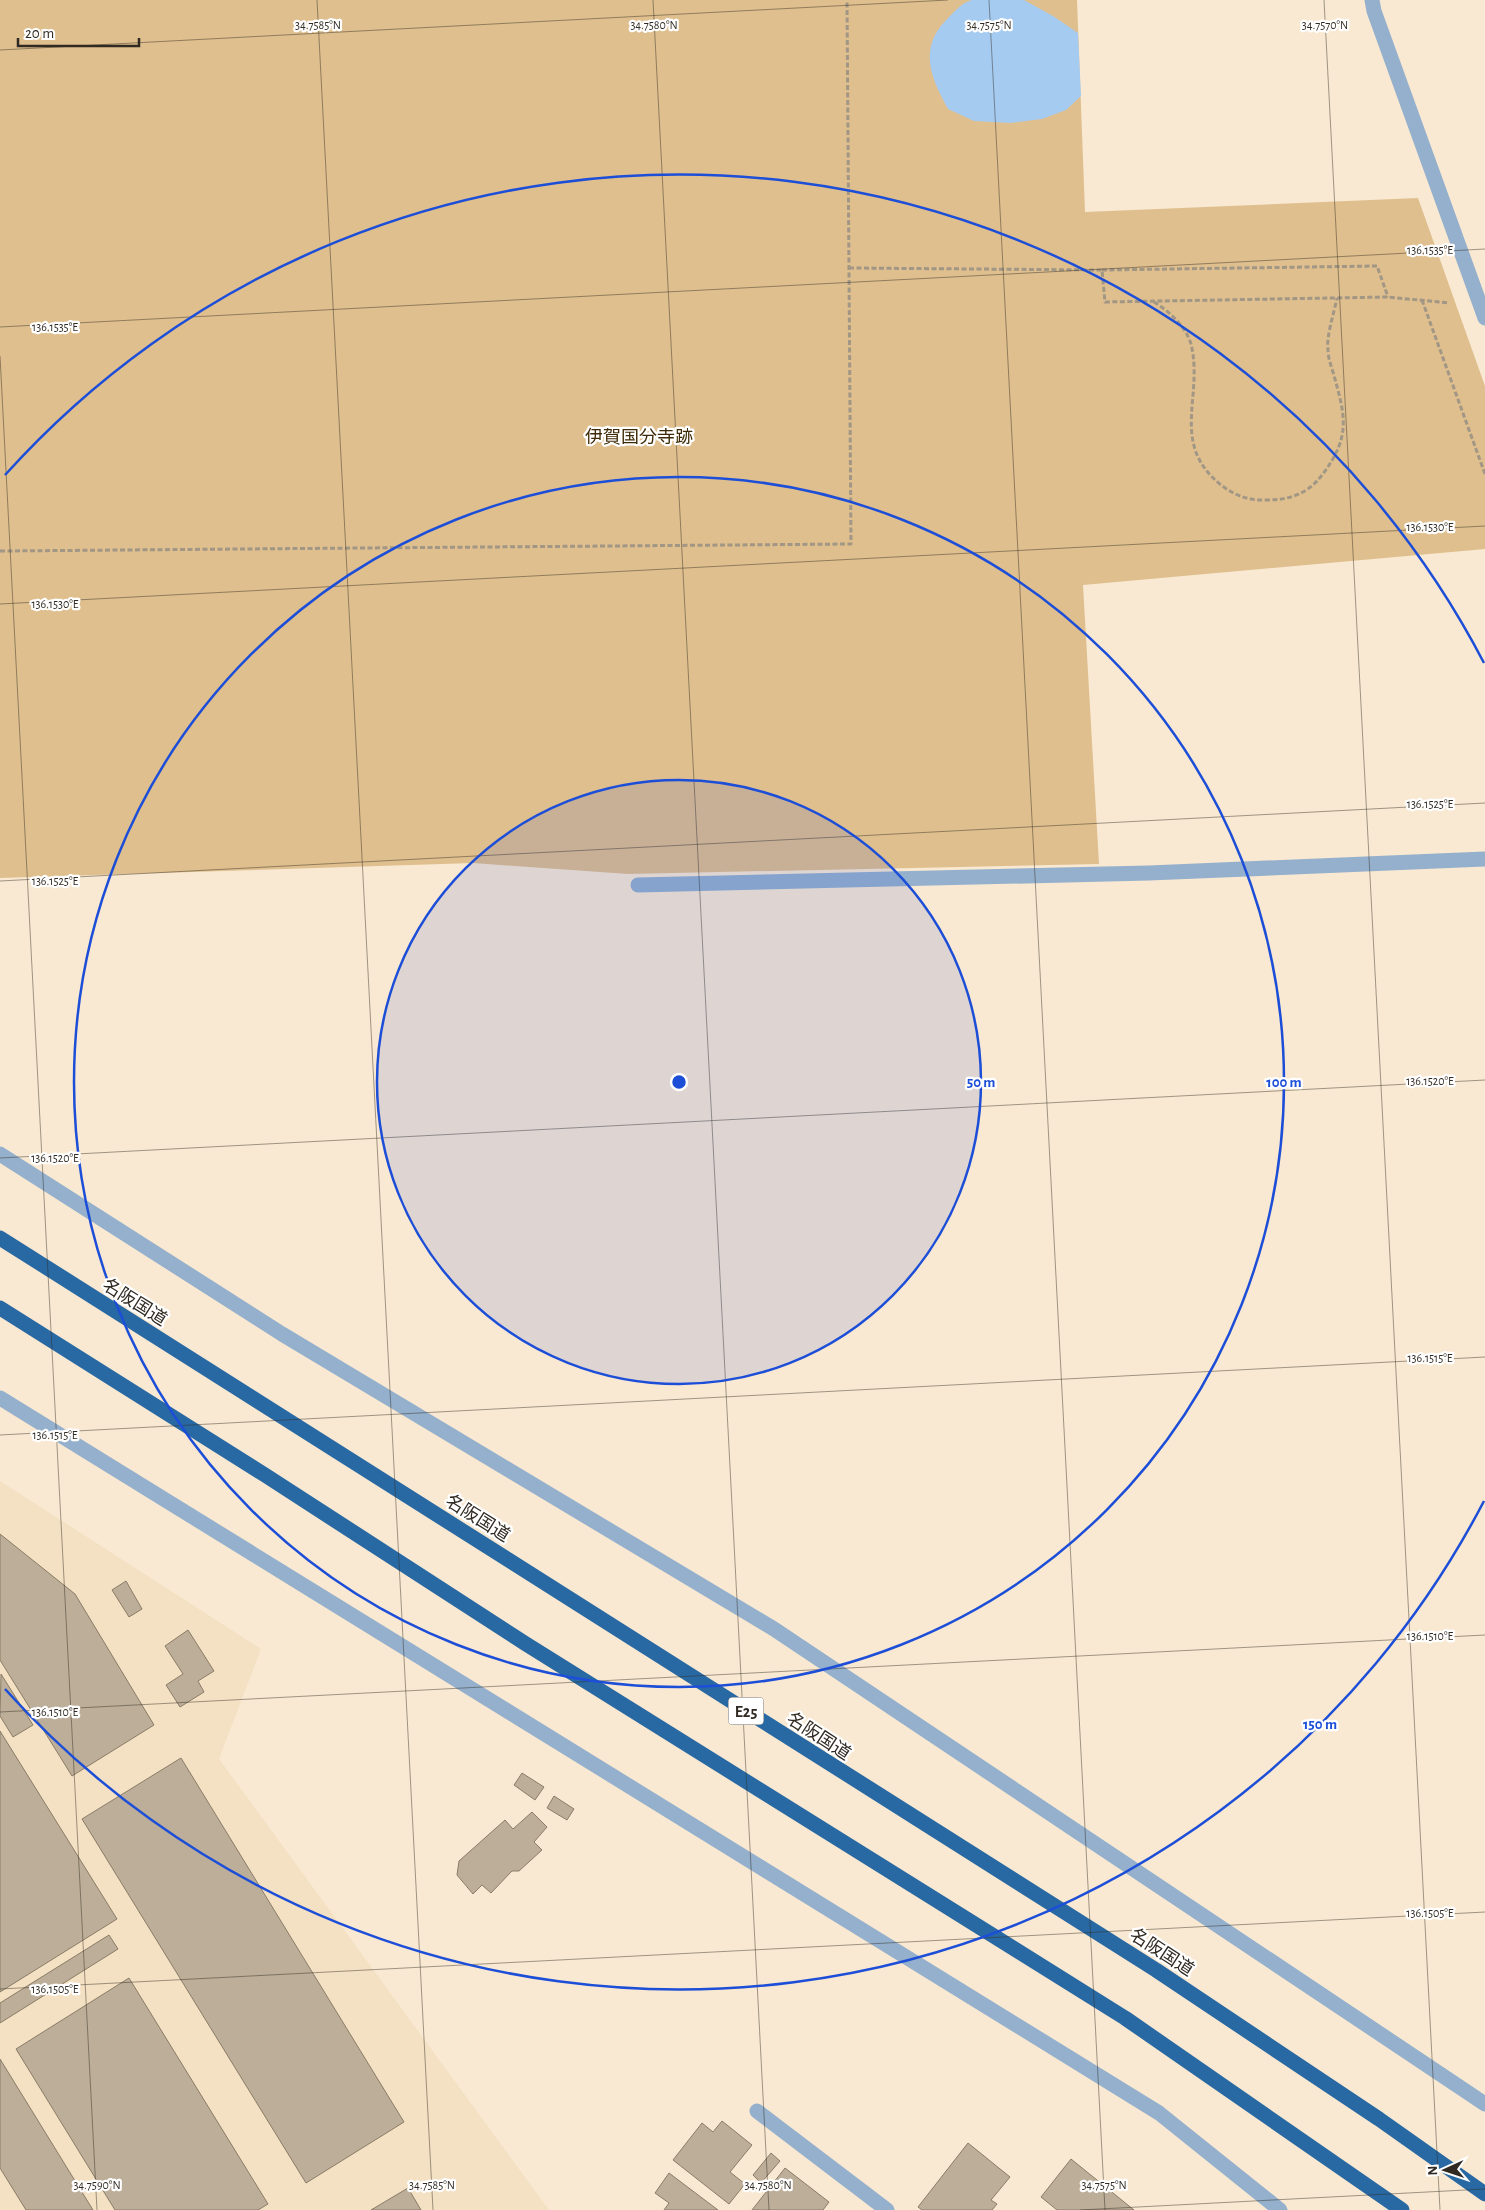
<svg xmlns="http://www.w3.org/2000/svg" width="1485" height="2210" font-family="'Alegreya Sans','Noto Sans JP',sans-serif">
<rect width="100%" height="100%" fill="#f9e9d2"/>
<path fill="#f4e0c2" d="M0,1481L261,1649L219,1759L549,2210H0Z"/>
<path fill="#dfbf8e" d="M0,0H1077L1085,212L1418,198L1485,386V549L1083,585L1099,864L628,874L473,863L0,878Z"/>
<path fill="#a5cbf1" d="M972,0H1024L1053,16L1078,33L1081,96L1066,110L1042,119L1011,123L974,121L948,109C929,75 918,46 950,16C957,9 962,3 972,0Z"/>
<g fill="#bcae98" stroke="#8a7c67">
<path d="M0,1534L75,1594L154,1725L72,1776L0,1660Z"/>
<path d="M126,1581L142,1609L129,1617L112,1590Z"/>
<path d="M188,1630L214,1671L198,1681L204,1692L180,1707L166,1685L183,1674L165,1646Z"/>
<path d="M1,1674L33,1725L13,1737L0,1716Z"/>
<path d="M0,1731L117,1919L0,1992Z"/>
<path d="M181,1758L404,2122L306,2183L82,1819Z"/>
<path d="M522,1773L544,1787L535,1800L514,1785Z"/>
<path d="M554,1796L574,1809L567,1820L547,1808Z"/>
<path d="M532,1812L547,1827L534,1842L542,1850L519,1871H512L491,1893L482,1885L473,1894L457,1875L459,1861L505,1820L513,1829Z"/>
<path d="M109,1935L118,1949L0,2023V2003Z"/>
<path d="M129,1978L268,2204L258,2210H115L16,2049Z"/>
<path d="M0,2059L93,2210H26L0,2168Z"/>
<path d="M722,2121L752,2145L730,2172L745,2184L729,2204L673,2160L702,2123L713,2132Z"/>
<path d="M968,2143L1010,2177L991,2200L997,2204L992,2210H922L918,2207Z"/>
<path d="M771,2153L780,2161L761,2183L753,2175Z"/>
<path d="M1071,2159L1134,2210H1057L1041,2197Z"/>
<path d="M785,2168L829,2202L823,2210H752Z"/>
<path d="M669,2173L718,2210H664L669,2203L655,2193Z"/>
<path d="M408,2188L421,2210H371Z"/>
</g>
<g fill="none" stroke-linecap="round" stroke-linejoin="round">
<g stroke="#a29685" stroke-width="3" stroke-dasharray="5 2.5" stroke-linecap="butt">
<path d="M849,268L1102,270L1105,302L1388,297L1449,303"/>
<path d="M1102,270L1377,266L1388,297"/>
<path d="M1422,300L1485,474"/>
<path d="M1154,302C1169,311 1186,327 1191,344C1204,397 1169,443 1221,485C1234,495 1249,501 1266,500C1289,500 1308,494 1322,475C1352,436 1345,415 1333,372C1331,365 1328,358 1328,350C1326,337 1334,313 1337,298"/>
<path d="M0,551L851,544L847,0"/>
</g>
<path stroke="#94b0cc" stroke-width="15" d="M638,885L1149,873L1485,859"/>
<g stroke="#94b0cc" stroke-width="15">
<path d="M1372,0L1374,11L1485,318"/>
<path d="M0,1154L282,1334L774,1629L1485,2104"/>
<path d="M0,1398L1159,2113L1280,2210"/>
<path d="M757,2111L887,2210"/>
</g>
<g stroke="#2969a3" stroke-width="15">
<path d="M0,1238L1156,1970L1379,2119L1485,2194"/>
<path d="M0,1308L265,1475L526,1644L1125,2018L1402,2210"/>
</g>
</g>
<path fill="none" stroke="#302a22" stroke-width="1" stroke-opacity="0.45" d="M317,0L433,2210M653,0L769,2210M989,0L1105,2210M1324,0L1440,2210M0,50L948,0M0,327L1485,249M0,356L97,2210M0,604L1485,526M0,881L1485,803M0,1158L1485,1080M0,1435L1485,1357M0,1712L1485,1635M0,1989L1485,1912M1080,2210L1485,2189"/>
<circle cx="679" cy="1082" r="302" fill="#1d4ed8" fill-opacity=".12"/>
<g fill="none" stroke="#1d4ed8" stroke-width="2.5">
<circle cx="679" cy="1082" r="302"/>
<circle cx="679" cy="1082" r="605"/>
<path d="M1484 1501A907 907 0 0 1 5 1689M5 475A907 907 0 0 1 1484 663"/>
</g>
<g text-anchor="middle" stroke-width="4.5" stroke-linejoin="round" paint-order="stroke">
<rect fill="#fff" stroke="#6e6a64" stroke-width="1" x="728.5" y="1697.5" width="35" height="27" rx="4"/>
<g font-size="16" font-weight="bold" fill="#302a22">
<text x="746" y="1717">E25</text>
</g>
<g font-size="18" fill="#3e2a06" stroke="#fff">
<text x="639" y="443">伊賀国分寺跡</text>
</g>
<g font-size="18" fill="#302a22" stroke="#fff">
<text transform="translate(135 1302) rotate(32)" y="6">名阪国道</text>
<text transform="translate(478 1518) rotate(32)" y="6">名阪国道</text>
<text transform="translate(819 1736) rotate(33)" y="6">名阪国道</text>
<text transform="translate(1162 1952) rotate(33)" y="6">名阪国道</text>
</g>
</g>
<g font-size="12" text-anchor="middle" fill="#302a22" stroke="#fff" stroke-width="4.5" stroke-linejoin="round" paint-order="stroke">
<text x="318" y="29">34.7585°N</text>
<text x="654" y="29">34.7580°N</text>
<text x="989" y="29">34.7575°N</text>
<text x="1325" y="29">34.7570°N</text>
<text x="1430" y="254">136.1535°E</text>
<text x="55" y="331">136.1535°E</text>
<text x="1430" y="531">136.1530°E</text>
<text x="55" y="608">136.1530°E</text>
<text x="1430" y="808">136.1525°E</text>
<text x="55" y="885">136.1525°E</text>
<text x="1430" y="1085">136.1520°E</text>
<text x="55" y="1162">136.1520°E</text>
<text x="1430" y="1362">136.1515°E</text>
<text x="55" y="1439">136.1515°E</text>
<text x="1430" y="1640">136.1510°E</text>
<text x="55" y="1716">136.1510°E</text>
<text x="1430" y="1917">136.1505°E</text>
<text x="55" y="1993">136.1505°E</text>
<text x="97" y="2189">34.7590°N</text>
<text x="432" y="2189">34.7585°N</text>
<text x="768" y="2189">34.7580°N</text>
<text x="1104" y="2189">34.7575°N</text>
</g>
<circle cx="679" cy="1082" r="8" fill="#1d4ed8" stroke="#fff" stroke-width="2.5"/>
<g font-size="15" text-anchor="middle" font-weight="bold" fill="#1d4ed8" stroke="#fff" stroke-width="4.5" stroke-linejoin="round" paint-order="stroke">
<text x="981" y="1087">50 m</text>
<text x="1284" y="1087">100 m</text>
<text x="1320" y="1729">150 m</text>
</g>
<g transform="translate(1445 2170) rotate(267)" stroke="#ffffff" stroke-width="4" paint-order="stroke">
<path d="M0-4L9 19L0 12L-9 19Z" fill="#302a22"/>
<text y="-8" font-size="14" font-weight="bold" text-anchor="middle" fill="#302a22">N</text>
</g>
<path d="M18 38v8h121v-8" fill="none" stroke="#302a22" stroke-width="2.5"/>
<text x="25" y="38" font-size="15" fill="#302a22" stroke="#ffffff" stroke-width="4" paint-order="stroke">20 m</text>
</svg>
